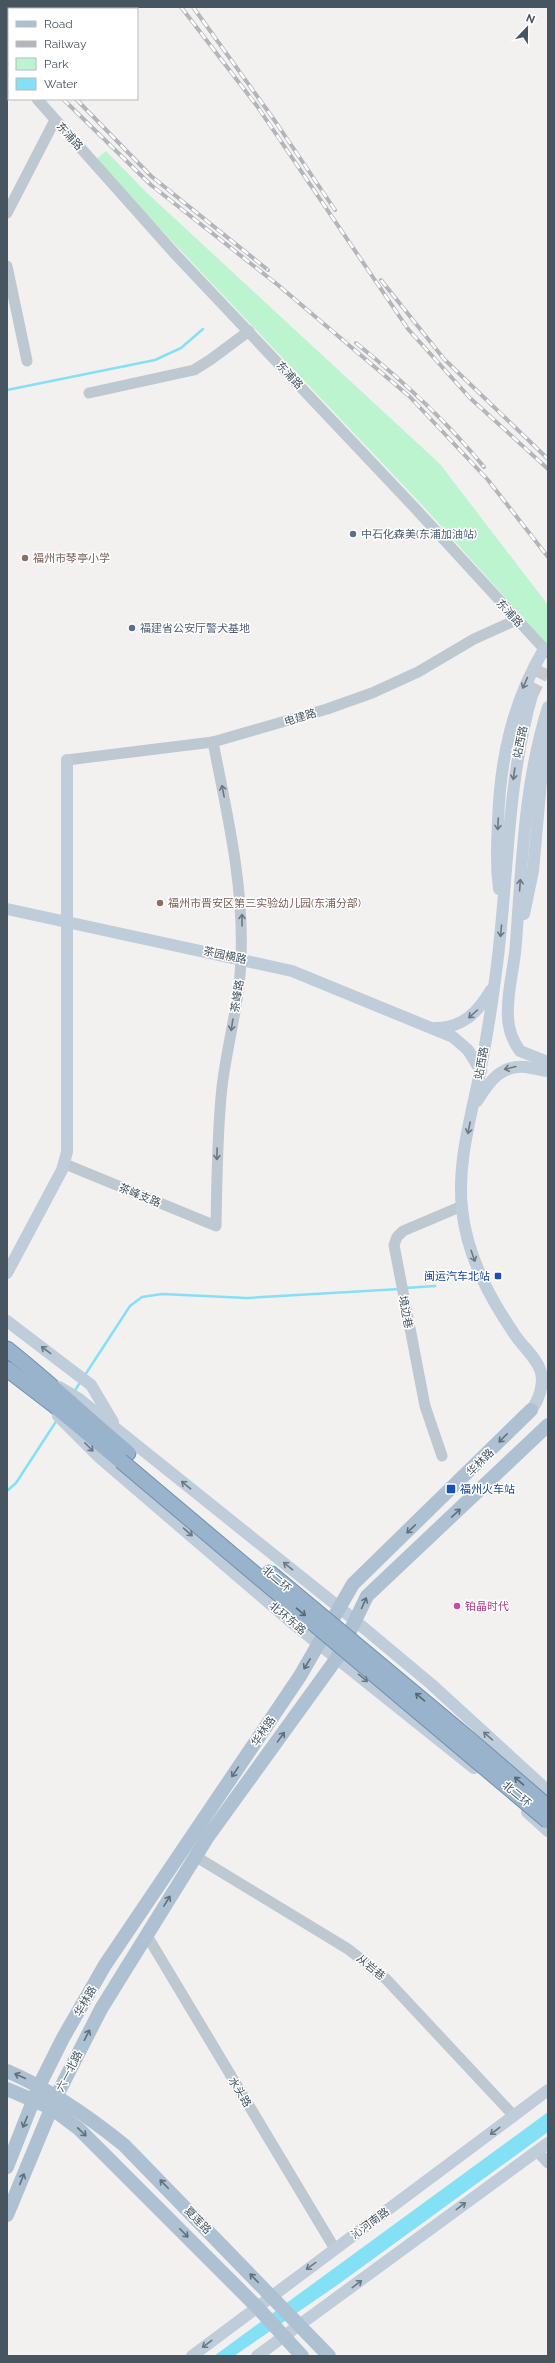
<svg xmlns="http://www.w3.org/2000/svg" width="555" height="2363" font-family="Raleway,'Noto Sans SC',sans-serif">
<rect width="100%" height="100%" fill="#f3f0f0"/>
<path fill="#bbf4cf" d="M106,151L146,192L440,464L548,605L547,644L423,506L95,160Z"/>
<path fill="#84e1f5" d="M548,2112V2132L336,2286L234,2356H214Z"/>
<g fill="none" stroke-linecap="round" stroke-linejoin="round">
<g stroke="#84e1f5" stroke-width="2.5">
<path d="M7,390L155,360L181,348L203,329"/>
<path d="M405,1288L435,1286"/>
<path d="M85,1375L130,1306L142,1297L162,1294L247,1298L400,1289"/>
<path d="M74,1392L81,1381"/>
<path d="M7,1491L16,1483L57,1420"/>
</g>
<path stroke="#c8c9cc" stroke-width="12" stroke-dasharray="12 6" stroke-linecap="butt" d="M532,695L548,663"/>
<g stroke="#6e90b0" stroke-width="17">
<g id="trunk">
<path d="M7,1349C49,1382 87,1419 128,1453"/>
<path d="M7,1369L54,1405L121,1461"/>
</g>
</g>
<g stroke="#bdc8d1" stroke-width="11">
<path d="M7,67L9,69"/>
<path d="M37,99L175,254L413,506L548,653"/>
<path d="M7,213L55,120"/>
<path d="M7,266L27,361"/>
<path d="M89,393L194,370L210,360L249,331"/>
<path d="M67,760L213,742L327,709L372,693L418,672L474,639L516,620"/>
<path d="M65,1164L216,1226C217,1180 217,1133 222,1087C227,1044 240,1001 241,958C244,884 227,814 213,742"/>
<path d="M442,1456L425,1406L394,1245L397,1237L403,1231L462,1206"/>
<path d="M195,1856L348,1949L386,1979L514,2116"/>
<path d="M146,1934L335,2249"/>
<path d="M537,2151L548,2163"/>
</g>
<g stroke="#bfccd9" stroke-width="12">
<path d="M548,707C524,784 522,862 516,942C515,964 508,986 508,1008C507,1023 511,1039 520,1051L548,1062"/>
<path d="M499,889C496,866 497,845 498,822C500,760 512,703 544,649"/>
<path d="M7,909L292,971L453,1037L468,1050L481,1071"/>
<path d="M524,914L533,871L543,759L548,734"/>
<path d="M435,1028C463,1028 478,1012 491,990"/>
<path d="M477,1101C489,1082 501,1064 526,1067C533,1068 540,1070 548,1071"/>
<path d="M7,1273L62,1170L67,1152V760"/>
<path d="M7,1321L91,1385L113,1422"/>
<path d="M59,1387L79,1399L340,1608L431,1684L548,1791"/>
<path d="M531,1410C539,1400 544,1385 541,1372C537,1358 523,1347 515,1335C489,1297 467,1256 462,1209C457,1163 471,1117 480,1072C486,1042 491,1011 495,980C509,883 505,790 532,695"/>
<path d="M58,1416L100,1458L290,1621L474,1768"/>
<path d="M527,1812L548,1831"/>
<path d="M192,2356L548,2090"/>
<path d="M257,2356L548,2143"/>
</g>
<g stroke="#adc1d2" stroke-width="14">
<path d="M7,2071C49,2089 88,2116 124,2145L329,2356"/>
<path d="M7,2089L51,2108L79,2129L257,2307L302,2356"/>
<path d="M7,2167L39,2086L63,2038L105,1965L300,1676L353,1584L531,1410"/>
<path d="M7,2215L56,2097L101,2009L207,1838L337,1658L367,1596L548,1425"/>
</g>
<use href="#trunk" stroke="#98b3cb" stroke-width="15"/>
<g stroke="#b2b6bb" stroke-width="4">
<g id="rail">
<path d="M181,7L257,106L408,329L470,398L548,469"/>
<path d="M193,7L275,121L335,210"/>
<path d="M7,28L9,30"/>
<path d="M7,41L9,44"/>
<path d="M63,99L151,185L278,285L410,397L488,480L548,557"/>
<path d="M76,99L151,176L268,270"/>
<path d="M381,280L444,359L548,459"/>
<path d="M356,343C403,381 446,420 484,467"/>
</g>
</g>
<use href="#rail" stroke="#fff" stroke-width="2.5" stroke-dasharray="8" stroke-linecap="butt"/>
<g stroke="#6e90b0" stroke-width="17" stroke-linecap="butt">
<g id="trunk-bridge">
<path d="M121,1461L548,1821"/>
<path d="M269,1572L468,1738L548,1807"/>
</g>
</g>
<use href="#trunk-bridge" stroke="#98b3cb" stroke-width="15"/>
</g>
<defs><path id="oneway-shaft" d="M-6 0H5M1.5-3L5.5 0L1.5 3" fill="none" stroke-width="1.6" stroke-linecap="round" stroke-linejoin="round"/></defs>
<g stroke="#6a7984">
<use href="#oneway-shaft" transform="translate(525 683) rotate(114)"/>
<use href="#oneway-shaft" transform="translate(514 774) rotate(98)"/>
<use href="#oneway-shaft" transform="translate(498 824) rotate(93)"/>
<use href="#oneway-shaft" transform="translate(520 885) rotate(-86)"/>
<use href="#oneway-shaft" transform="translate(501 931) rotate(95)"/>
<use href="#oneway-shaft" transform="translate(473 1014) rotate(138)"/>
<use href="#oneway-shaft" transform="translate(510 1068) rotate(166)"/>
<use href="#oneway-shaft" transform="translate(469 1128) rotate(101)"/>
<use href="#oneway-shaft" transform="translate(473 1256) rotate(71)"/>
<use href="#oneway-shaft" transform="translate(46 1350) rotate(-143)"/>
<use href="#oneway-shaft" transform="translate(89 1447) rotate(45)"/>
<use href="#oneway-shaft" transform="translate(186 1485) rotate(-141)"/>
<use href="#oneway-shaft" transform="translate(188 1532) rotate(41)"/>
<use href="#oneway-shaft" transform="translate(288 1566) rotate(-141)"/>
<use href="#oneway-shaft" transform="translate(363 1678) rotate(39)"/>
<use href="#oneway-shaft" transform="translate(488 1736) rotate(-138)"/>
<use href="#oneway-shaft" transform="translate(495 2131) rotate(143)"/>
<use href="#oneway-shaft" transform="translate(461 2206) rotate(-37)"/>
<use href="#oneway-shaft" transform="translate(311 2266) rotate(144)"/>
<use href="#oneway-shaft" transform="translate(357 2284) rotate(-37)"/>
<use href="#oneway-shaft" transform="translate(207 2344) rotate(143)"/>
</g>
<g stroke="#6a7882">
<use href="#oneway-shaft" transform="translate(223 791) rotate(-101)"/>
<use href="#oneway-shaft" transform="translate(242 920) rotate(-90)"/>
<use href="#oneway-shaft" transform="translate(232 1025) rotate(99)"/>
<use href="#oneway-shaft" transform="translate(217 1154) rotate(91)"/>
</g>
<g stroke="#60707c">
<use href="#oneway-shaft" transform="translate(503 1438) rotate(135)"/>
<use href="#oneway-shaft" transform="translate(456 1513) rotate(-43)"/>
<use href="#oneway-shaft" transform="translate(411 1529) rotate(136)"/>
<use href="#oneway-shaft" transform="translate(364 1603) rotate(-66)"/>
<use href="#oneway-shaft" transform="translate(307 1664) rotate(122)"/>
<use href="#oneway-shaft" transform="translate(281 1737) rotate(-54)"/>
<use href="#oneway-shaft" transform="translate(235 1772) rotate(124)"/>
<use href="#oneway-shaft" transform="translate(167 1901) rotate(-58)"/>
<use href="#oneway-shaft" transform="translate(87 2035) rotate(-63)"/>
<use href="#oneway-shaft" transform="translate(20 2076) rotate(-156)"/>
<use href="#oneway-shaft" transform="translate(25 2122) rotate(112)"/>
<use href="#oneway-shaft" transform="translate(82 2132) rotate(44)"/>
<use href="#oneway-shaft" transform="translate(22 2179) rotate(-68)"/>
<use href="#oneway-shaft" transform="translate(164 2184) rotate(-134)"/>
<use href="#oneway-shaft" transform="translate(184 2233) rotate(45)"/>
<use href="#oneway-shaft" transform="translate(254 2278) rotate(-134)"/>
</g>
<g stroke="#566875">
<use href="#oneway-shaft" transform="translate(301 1612) rotate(40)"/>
<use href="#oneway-shaft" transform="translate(420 1697) rotate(-140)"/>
<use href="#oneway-shaft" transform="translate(519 1781) rotate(-139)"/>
</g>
<g fill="#5c6f8a" stroke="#fff" stroke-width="1.5">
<circle cx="353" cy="534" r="4"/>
<circle cx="132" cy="628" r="4"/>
</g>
<g fill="#8d6e63" stroke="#fff" stroke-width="1.5">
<circle cx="25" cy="558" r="4"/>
<circle cx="160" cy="903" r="4"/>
</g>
<g fill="#1a4fb4" stroke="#fff" stroke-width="1.5">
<rect x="494" y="1272" width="8" height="8" rx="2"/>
<rect x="446" y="1484" width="10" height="10" rx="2"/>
</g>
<circle fill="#d1479c" stroke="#fff" stroke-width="1.5" cx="457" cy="1606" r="4"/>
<g text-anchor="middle" stroke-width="3" stroke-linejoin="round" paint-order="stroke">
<g font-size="11" fill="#465560" stroke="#fff">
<text transform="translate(70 136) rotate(48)" y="4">东浦路</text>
<text transform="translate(290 375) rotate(47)" y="4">东浦路</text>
<text transform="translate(510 613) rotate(47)" y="4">东浦路</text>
<text transform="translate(300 717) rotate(-17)" y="4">电建路</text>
<text transform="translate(520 742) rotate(-78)" y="4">站西路</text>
<text transform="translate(225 955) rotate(12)" y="4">茶园横路</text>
<text transform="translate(237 996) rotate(-81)" y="4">茶峰路</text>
<text transform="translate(481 1063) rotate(-80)" y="4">站西路</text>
<text transform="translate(140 1195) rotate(22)" y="4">茶峰支路</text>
<text transform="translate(406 1312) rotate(79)" y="4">境边巷</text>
<text transform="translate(480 1462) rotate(-45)" y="4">华林路</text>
<text transform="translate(277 1579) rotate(40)" y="4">北二环</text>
<text transform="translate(288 1618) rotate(40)" y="4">北环东路</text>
<text transform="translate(263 1731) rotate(-56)" y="4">华林路</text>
<text transform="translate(517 1794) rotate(40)" y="4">北二环</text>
<text transform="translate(371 1967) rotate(40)" y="4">从岩巷</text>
<text transform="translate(85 2001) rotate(-60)" y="4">华林路</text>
<text transform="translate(69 2071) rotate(-63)" y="4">六一北路</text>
<text transform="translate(240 2092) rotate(59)" y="4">水头路</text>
<text transform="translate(198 2220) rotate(46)" y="4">夏莲路</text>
<text transform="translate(370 2223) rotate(-36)" y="4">沁河南路</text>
</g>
<g font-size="11" fill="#4e5e75" stroke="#fff" text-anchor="start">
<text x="361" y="538">中石化森美(东浦加油站)</text>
<text x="140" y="632">福建省公安厅警犬基地</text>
</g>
<g font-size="11" fill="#785e54" stroke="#fff" text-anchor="start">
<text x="33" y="562">福州市琴亭小学</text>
<text x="168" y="907">福州市晋安区第三实验幼儿园(东浦分部)</text>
</g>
<g font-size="11" fill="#164399" stroke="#fff" text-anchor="end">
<text x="490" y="1280">闽运汽车北站</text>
<text x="460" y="1493" text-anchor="start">福州火车站</text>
</g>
<g font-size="11" fill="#b23c85" stroke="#fff" text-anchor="start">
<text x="465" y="1610">铂晶时代</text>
</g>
</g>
<rect width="555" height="2363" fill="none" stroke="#465560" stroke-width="16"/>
<rect x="8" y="8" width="130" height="92" fill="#ffffff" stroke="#b5bbbf"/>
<rect x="16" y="21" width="20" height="6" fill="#adc1d2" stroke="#b5bbbf"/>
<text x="44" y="28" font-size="12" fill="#465560">Road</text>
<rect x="16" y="41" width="20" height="6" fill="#b2b6bb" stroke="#b5bbbf"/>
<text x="44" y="48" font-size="12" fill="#465560">Railway</text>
<rect x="16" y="58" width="20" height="12" fill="#bbf4cf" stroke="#b5bbbf"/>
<text x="44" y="68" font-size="12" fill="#465560">Park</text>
<rect x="16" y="78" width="20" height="12" fill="#84e1f5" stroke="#b5bbbf"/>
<text x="44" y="88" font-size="12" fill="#465560">Water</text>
<g transform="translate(527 28) rotate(22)" stroke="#ffffff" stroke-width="3" paint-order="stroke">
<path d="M0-3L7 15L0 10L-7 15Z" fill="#465560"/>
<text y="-6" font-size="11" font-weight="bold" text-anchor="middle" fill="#465560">N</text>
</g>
</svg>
